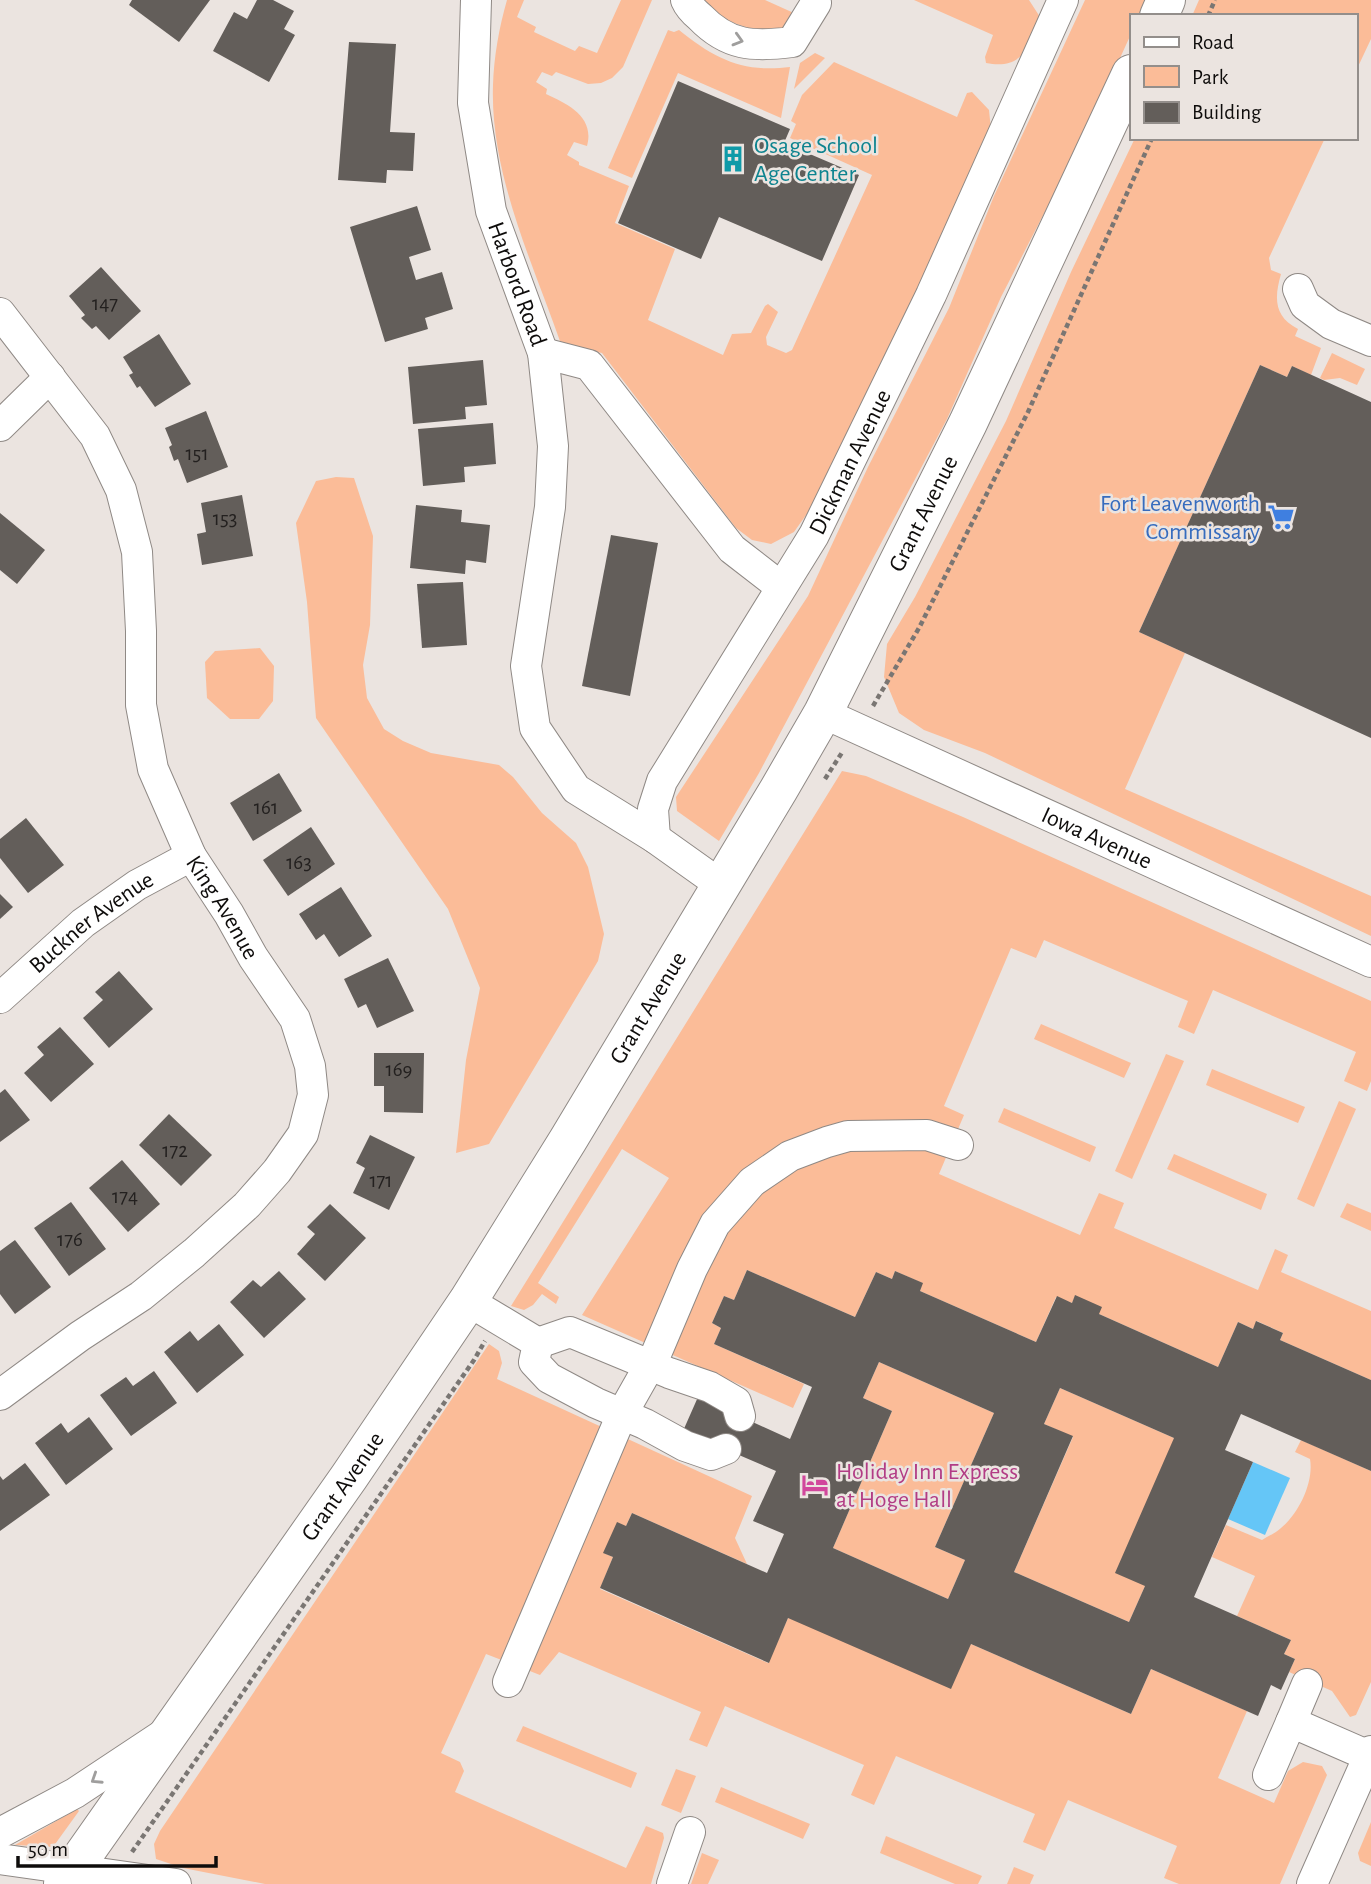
<svg xmlns="http://www.w3.org/2000/svg" width="1371" height="1884" font-family="'Alegreya Sans',sans-serif">
<rect width="100%" height="100%" fill="#ebe4e0"/>
<g fill="#fbbc98">
<path d="M507,0H524L517,17L536,27L534,32L575,51L579,46L597,53L621,0H652L623,67L612,78L601,83L588,84L556,72L552,76L542,72L536,82L547,89L546,94C568,104 595,117 587,146L574,142L567,155L579,162V165L629,186L615,223L675,249L648,320L723,355L732,334L751,333L765,306L768,304L778,312L766,337L767,345L786,353L792,350L872,175L790,138L796,124L791,121L802,95L834,62L957,117L967,93L972,92L989,110L991,130L910,310L821,494L794,532L771,544L752,540L736,528L602,353L561,344C532,261 490,174 493,85C494,56 499,28 507,0Z"/>
<path d="M703,0H765L796,14V19L778,31L751,29L726,20Z"/>
<path d="M914,0H1029L1040,17C1029,46 1024,70 986,63L985,57L993,35Z"/>
<path d="M1085,0H1147L1140,16H1131V34L1089,126L1001,297L947,419L759,773L719,841L677,811L676,797L808,596L868,467L949,308L994,196Z"/>
<path d="M1199,0H1371V39L1355,73V16H1192Z"/>
<path d="M668,30L674,32L679,30C715,59 743,73 790,67L781,118L678,73L632,178L608,168Z"/>
<path d="M815,53L825,58L794,89L800,63Z"/>
<path d="M1135,138H1325L1269,258L1271,270L1281,274C1274,298 1274,317 1298,329L1295,336L1321,348L1311,375L1292,366L1287,377L1260,365L1139,632L1185,653L1125,789L1371,896V936L985,753L924,730L899,713L884,677L887,644L915,597L1006,421L1071,272Z"/>
<path d="M1332,353L1365,369L1357,385L1340,378L1324,380L1320,378Z"/>
<path d="M336,477L354,478L373,536L370,625L363,665L367,698L384,729L403,741L431,753L499,765L513,777L542,813L576,843L588,867L604,934L598,961L489,1144L456,1153L466,1060L480,988L448,909L316,718L307,602L296,523L316,481Z"/>
<path d="M260,648L274,666L273,701L259,719H230L207,698L205,662L215,651Z"/>
<path d="M842,771L866,776L963,817L1371,1001V1081L1367,1091L1344,1081L1356,1052L1213,990L1194,1034L1178,1027L1188,1001L1044,940L1036,958L1011,948L944,1106L964,1115L939,1174L1080,1235L1099,1193L1124,1203L1114,1228L1258,1290L1275,1249L1288,1255L1281,1272L1371,1311V1380L1280,1340L1283,1333L1257,1321L1253,1329L1238,1322L1218,1367L1099,1314L1075,1296L1072,1303L1056,1297L1036,1342L920,1291L922,1283L895,1271L892,1279L876,1272L855,1317L747,1270L734,1300L724,1296L712,1323L721,1328L714,1344L804,1384L793,1408L582,1315L669,1178L622,1149L538,1283L559,1297L556,1304L542,1294L533,1305L524,1310L511,1306Z"/>
<path d="M1041,1024L1131,1063L1124,1078L1034,1039Z"/>
<path d="M1166,1054L1184,1061L1132,1179L1115,1171Z"/>
<path d="M1212,1069L1305,1107L1298,1123L1206,1085Z"/>
<path d="M1339,1101L1356,1109L1314,1207L1297,1199Z"/>
<path d="M1004,1108L1096,1147L1090,1162L998,1122Z"/>
<path d="M1174,1154L1267,1194L1261,1210L1167,1169Z"/>
<path d="M1347,1203L1371,1213V1231L1340,1217Z"/>
<path d="M489,1344L499,1351L502,1363L497,1379L752,1496L735,1538L747,1564L632,1513L626,1526L604,1553L613,1557L600,1589L768,1663L788,1618L971,1644L1131,1714L1151,1669L1247,1711L1218,1778L1274,1803L1288,1771L1303,1762L1322,1766L1327,1775L1280,1884H1179L1164,1878L1177,1846L1068,1800L1045,1851L1023,1842L1035,1814L896,1756L874,1805L851,1795L864,1765L725,1706L707,1747L689,1740L701,1712L559,1652L540,1675L486,1654L441,1753L460,1762L464,1771L455,1792L626,1868L646,1826L663,1833L664,1838L651,1884H265L183,1868L156,1859L154,1844L160,1831Z"/>
<path d="M879,1362L994,1413L935,1547L965,1560L948,1599L833,1548L892,1411L863,1398Z"/>
<path d="M1060,1388L1174,1438L1145,1586L1129,1622L1014,1572L1073,1437L1044,1424Z"/>
<path d="M1301,1440L1371,1471V1682L1356,1715L1350,1717L1332,1691L1289,1672L1295,1659L1284,1654L1291,1640L1237,1616L1255,1576L1212,1557L1226,1525L1262,1540C1268,1536 1276,1533 1281,1528C1299,1513 1314,1482 1310,1459L1295,1452Z"/>
<path d="M523,1726L637,1773L631,1788L516,1741Z"/>
<path d="M676,1769L696,1776L681,1813L661,1805Z"/>
<path d="M721,1787L810,1824L803,1839L715,1802Z"/>
<path d="M77,1809L79,1811L53,1847L15,1845Z"/>
<path d="M1371,1822V1866L1360,1861L1358,1853Z"/>
<path d="M886,1836L982,1876L978,1884H955L880,1853Z"/>
<path d="M702,1853L719,1860L708,1884H691Z"/>
<path d="M1014,1867L1034,1875L1030,1884H1007Z"/>
</g>
<path fill="#65c6f7" d="M1253,1462L1290,1478L1265,1535L1228,1519Z"/>
<g fill="#635e5a" fill-rule="evenodd">
<path d="M132,0H210L179,42L129,5Z"/>
<path d="M257,0H273L294,11L284,29L295,35L269,82L213,51L234,12L247,19Z"/>
<path d="M349,42L396,44L390,132L415,133L413,171L387,170L386,183L338,180Z"/>
<path d="M678,81L790,129L784,143L859,175L822,261L719,217L701,259L618,223Z"/>
<path d="M417,206L431,250L409,257L416,280L442,272L453,309L425,318L428,329L385,342L350,227Z"/>
<path d="M101,267L141,311L109,340L96,326L92,329L81,318L85,315L69,296Z"/>
<path d="M159,334L191,384L155,407L140,386L137,388L129,375L133,373L123,357Z"/>
<path d="M483,360L487,405L465,407L466,419L413,424L408,367Z"/>
<path d="M1260,365L1287,377L1292,366L1371,402V738L1139,632Z"/>
<path d="M206,411L228,467L187,483L178,459L174,461L169,447L172,445L165,428Z"/>
<path d="M493,423L496,464L464,467L465,482L423,486L418,429Z"/>
<path d="M242,495L253,556L202,565L197,534L206,532L201,503Z"/>
<path d="M416,505L462,510L461,522L490,525L486,563L466,560L465,574L410,568Z"/>
<path d="M0,513L45,550L17,584L0,570Z"/>
<path d="M611,535L658,543L630,696L582,686Z"/>
<path d="M463,582L467,645L422,648L417,584Z"/>
<path d="M279,773L302,811L253,841L230,803Z"/>
<path d="M26,818L64,865L28,893L0,858V839Z"/>
<path d="M311,827L335,864L288,896L263,860Z"/>
<path d="M341,887L372,936L339,957L324,934L316,940L299,914Z"/>
<path d="M0,894L13,907L0,919Z"/>
<path d="M388,958L414,1011L377,1028L366,1004L358,1008L344,979Z"/>
<path d="M119,971L153,1009L109,1048L83,1018L103,1000L95,992Z"/>
<path d="M60,1027L94,1064L51,1102L24,1073L44,1055L37,1047Z"/>
<path d="M374,1053H424L423,1113L384,1112V1086H374Z"/>
<path d="M5,1089L30,1120L0,1142V1093Z"/>
<path d="M169,1114L212,1155L181,1186L139,1145Z"/>
<path d="M370,1135L415,1157L389,1210L353,1193L365,1168L356,1163Z"/>
<path d="M122,1160L160,1204L128,1232L89,1188Z"/>
<path d="M71,1202L106,1249L69,1276L34,1228Z"/>
<path d="M330,1204L366,1238L325,1281L297,1254L315,1234L307,1227Z"/>
<path d="M15,1240L51,1287L15,1314L0,1294V1251Z"/>
<path d="M747,1270L855,1317L876,1272L892,1279L895,1271L923,1283L920,1291L1036,1342L1057,1296L1072,1303L1075,1295L1102,1307L1099,1314L1218,1367L1238,1322L1253,1329L1256,1321L1283,1333L1280,1340L1371,1380V1471L1241,1414L1225,1450L1253,1462L1194,1597L1291,1640L1284,1654L1295,1659L1281,1690L1271,1685L1258,1716L1151,1669L1131,1714L971,1644L951,1689L788,1618L769,1663L600,1588L613,1557L603,1553L617,1522L626,1526L632,1513L767,1573L784,1534L753,1521L776,1471L683,1431L698,1397L790,1439L812,1387L714,1344L721,1328L712,1323L724,1296L734,1300ZM879,1362L994,1413L935,1547L965,1560L948,1599L833,1548L892,1411L863,1398ZM1060,1388L1174,1438L1115,1573L1145,1586L1129,1622L1014,1572L1073,1436L1044,1424Z"/>
<path d="M279,1271L306,1299L264,1338L230,1302L253,1280L261,1287Z"/>
<path d="M219,1324L244,1355L197,1393L164,1352L190,1331L198,1341Z"/>
<path d="M154,1371L177,1403L131,1436L100,1395L126,1377L133,1386Z"/>
<path d="M89,1417L113,1449L66,1485L35,1443L61,1423L68,1433Z"/>
<path d="M25,1463L50,1495L0,1531V1476L3,1480Z"/>
</g>
<g fill="none" stroke-linecap="round" stroke-linejoin="round">
<g stroke="#8f8985" stroke-width="32">
<g id="minor">
<path id="s1" d="M476,0L473,103L491,211L543,353L553,446L550,507L526,666L535,728L576,789L655,838L721,885"/>
<path d="M686,0C689,7 694,12 700,17C728,46 753,47 792,42L816,3"/>
<path d="M1298,289L1305,305L1331,324L1371,341"/>
<path id="s2" d="M0,313L95,436L121,490L137,552L141,631V705L153,769L191,856L229,914L253,957L295,1019L310,1066L313,1095L303,1134L277,1171L247,1205L194,1253L141,1296L80,1336L0,1395"/>
<path d="M543,353L589,365L732,549L781,587"/>
<path d="M0,426L50,377"/>
<path id="s3" d="M823,713L1371,962"/>
<path id="s4" d="M655,838L653,809L662,781L814,535L931,295L1063,0"/>
<path id="s5" d="M0,998L83,923L137,885L191,856"/>
<path d="M468,1301L538,1343L534,1362L549,1378L596,1403L645,1424L685,1446L711,1455L726,1449"/>
<path d="M538,1343L570,1332L669,1373L710,1387L736,1402L740,1416"/>
<path d="M508,1682L622,1414L656,1354L692,1269L715,1224L752,1182L790,1156L827,1142L848,1136L927,1135L958,1145"/>
<path d="M1291,1722L1307,1684"/>
<path d="M1268,1775L1291,1722L1369,1756"/>
<path d="M0,1833L75,1793L161,1736"/>
<path d="M0,1859L176,1884"/>
<path d="M672,1884L690,1832"/>
<path d="M1312,1884L1371,1751"/>
</g>
</g>
<g stroke="#8f8985" stroke-width="40">
<g id="major">
<path d="M1159,16L1166,0"/>
<path id="s6" d="M63,1884L349,1477L468,1301L568,1140L779,789L823,713L968,423L1131,74"/>
</g>
</g>
<g stroke="#7a7673" stroke-width="4.5" stroke-dasharray="5 3.5" stroke-linecap="butt">
<path d="M1208,16L1215,0"/>
<path d="M873,706L919,628L1028,412L1152,138"/>
<path d="M825,779L843,751"/>
<path d="M132,1852L474,1360L485,1341"/>
</g>
<use href="#minor" stroke="#fff" stroke-width="30"/>
<use href="#major" stroke="#fff" stroke-width="38"/>
</g>
<defs><path id="oneway-chevron" d="M-2-3.5L2.5 0L-2 3.5" fill="none" stroke-width="1.6" stroke-linecap="round" stroke-linejoin="round" transform="scale(1.75)"/></defs>
<g stroke="#9f9e9d">
<use href="#oneway-chevron" transform="translate(738 40) rotate(16)"/>
<use href="#oneway-chevron" transform="translate(96 1779) rotate(147)"/>
</g>
<defs>
<g id="building-bare" transform="scale(2.1)"><path d="M-4-6H4V6H1V3H-1V6H-4ZM-2.5-4.3h1.7v1.8h-1.7ZM.8-4.3h1.7v1.8H.8ZM-2.5-1h1.7V.8h-1.7ZM.8-1h1.7V.8H.8Z" fill="#0f9aa8" stroke="#ebe4e0" stroke-width="2.5" paint-order="stroke"/></g>
<g id="supermarket-bare" transform="scale(2.1)"><path d="M-6-5.5h2.5l.6 2H6L4.5 2H-2.5L-4.4-4H-6ZM-1.5 3.2a1.3 1.3 0 1 0 .1 0ZM3 3.2a1.3 1.3 0 1 0 .1 0Z" fill="#3f7fe0" stroke="#ebe4e0" stroke-width="2.5" paint-order="stroke"/></g>
<g id="hotel-bare" transform="scale(2.1)"><path d="M-6-4.5h1.5V1H6V5H4.5V3h-9V5H-6ZM-4 0a1.8 1.8 0 1 1 3.6 0ZM.5 0V-2.5h3Q6-2.5 6 0Z" fill="#d1479c" stroke="#ebe4e0" stroke-width="2.5" paint-order="stroke"/></g>
</defs>
<g fill-rule="evenodd">
<use href="#building-bare" x="733" y="159"/>
<use href="#supermarket-bare" x="1281" y="517"/>
<use href="#hotel-bare" x="815" y="1485"/>
</g>
<g text-anchor="middle" stroke-width="5" stroke-linejoin="round" paint-order="stroke">
<g font-size="21" fill="#23201f">
<text x="105" y="310">147</text>
<text x="197" y="460">151</text>
<text x="225" y="525">153</text>
<text x="266" y="814">161</text>
<text x="299" y="869">163</text>
<text x="399" y="1076">169</text>
<text x="175" y="1157">172</text>
<text x="381" y="1187">171</text>
<text x="125" y="1203">174</text>
<text x="70" y="1246">176</text>
</g>
<g font-size="24" fill="#0d838f" stroke="#ebe4e0" text-anchor="start">
<text x="754" y="153">Osage School<tspan x="754" dy="28">Age Center</tspan></text>
</g>
<g font-size="24" fill="#0e0c0b" stroke="#ebe4e0">
<text dy="8" stroke="none"><textPath href="#s1" startOffset="290">Harbord Road</textPath></text>
<text dy="8" stroke="none"><textPath href="#s4" startOffset="429">Dickman Avenue</textPath></text>
<text dy="8" stroke="none"><textPath href="#s6" startOffset="1620">Grant Avenue</textPath></text>
<text dy="8" stroke="none"><textPath href="#s3" startOffset="301">Iowa Avenue</textPath></text>
<text dy="8" stroke="none"><textPath href="#s2" startOffset="653">King Avenue</textPath></text>
<text dy="8" stroke="none"><textPath href="#s5" startOffset="119">Buckner Avenue</textPath></text>
<text dy="8" stroke="none"><textPath href="#s6" startOffset="1054">Grant Avenue</textPath></text>
<text dy="8" stroke="none"><textPath href="#s6" startOffset="486">Grant Avenue</textPath></text>
</g>
<g font-size="24" fill="#366cbe" stroke="#ebe4e0" text-anchor="end">
<text x="1260" y="511">Fort Leavenworth<tspan x="1260" dy="28">Commissary</tspan></text>
</g>
<g font-size="24" fill="#b23c85" stroke="#ebe4e0" text-anchor="start">
<text x="836" y="1479">Holiday Inn Express<tspan x="836" dy="28">at Hoge Hall</tspan></text>
</g>
</g>
<rect x="1130" y="14" width="228" height="126" fill="#ebe4e0" stroke="#938e8b" stroke-width="2"/>
<rect x="1144" y="37" width="35" height="10" fill="#ffffff" stroke="#938e8b" stroke-width="2"/>
<text x="1192" y="49" font-size="21" fill="#0e0c0b">Road</text>
<rect x="1144" y="66" width="35" height="21" fill="#fbbc98" stroke="#938e8b" stroke-width="2"/>
<text x="1192" y="84" font-size="21" fill="#0e0c0b">Park</text>
<rect x="1144" y="102" width="35" height="21" fill="#635e5a" stroke="#938e8b" stroke-width="2"/>
<text x="1192" y="119" font-size="21" fill="#0e0c0b">Building</text>
<path d="M18 1856v10h198v-10" fill="none" stroke="#0e0c0b" stroke-width="3.5"/>
<text x="28" y="1856" font-size="21" fill="#0e0c0b" stroke="#ebe4e0" stroke-width="5" paint-order="stroke">50 m</text>
</svg>
